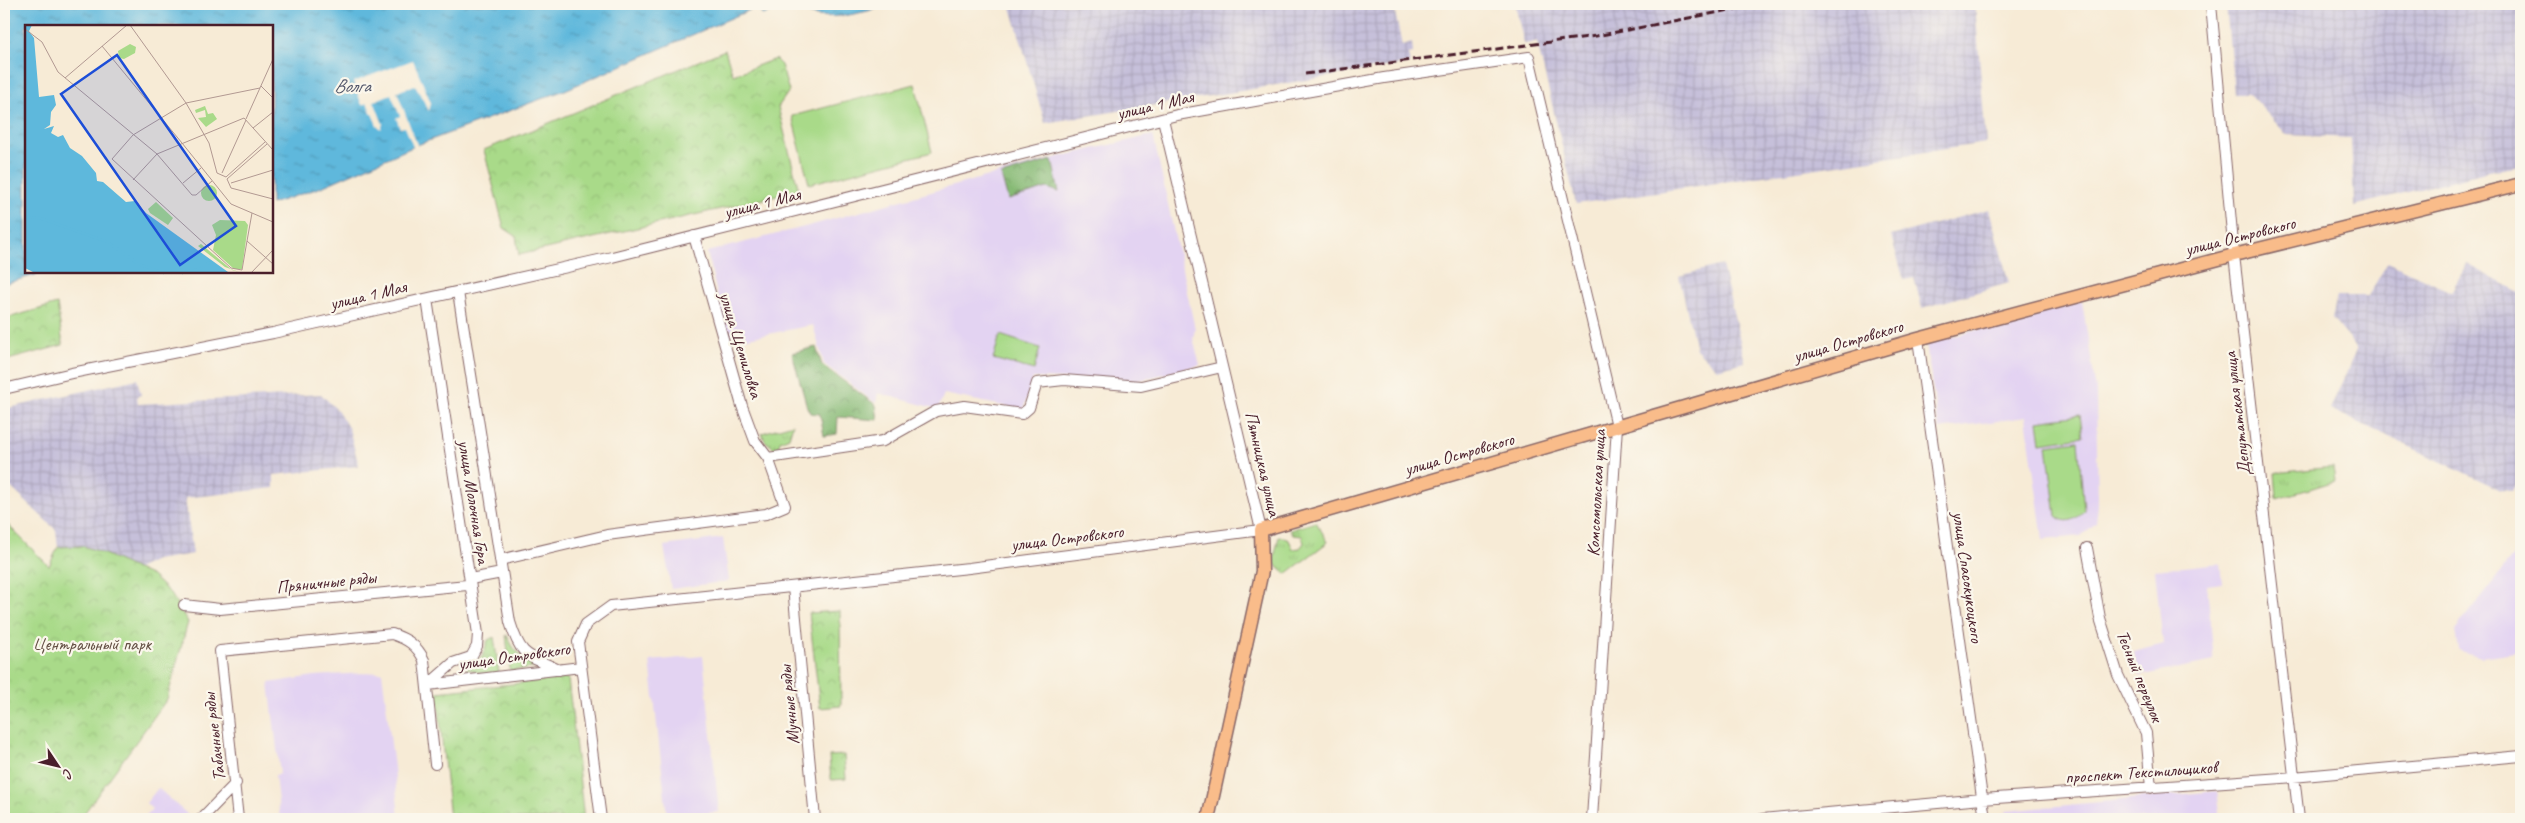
<svg xmlns="http://www.w3.org/2000/svg" width="2525" height="823" font-family="Caveat,sans-serif">
	<defs>
		<pattern id="industrial-grid" width="8" height="8" patternUnits="userSpaceOnUse" patternTransform="scale(1.25)"><rect width="8" height="8" fill="#c6c0da"/><path d="M0 4h8M4 0v8" fill="none" stroke="#aca5bb"/></pattern>
		<pattern id="grass-tufts" width="24" height="20" patternUnits="userSpaceOnUse" patternTransform="scale(1.25)"><rect width="24" height="20" fill="#a9da89"/><path d="M3 7l-1-3M5 7V3M7 7l1-3M15 17l-1-3M17 17v-4M19 17l1-3" fill="none" stroke="#93bb76"/></pattern>
		<pattern id="forest-crowns" width="20" height="18" patternUnits="userSpaceOnUse" patternTransform="scale(1.25)"><rect width="20" height="18" fill="#86ba75"/><path d="M2 6a3 3 0 1 1 6 0M12 15a3 3 0 1 1 6 0" fill="none" stroke="#709760"/></pattern>
		<pattern id="park-crowns" width="20" height="18" patternUnits="userSpaceOnUse" patternTransform="scale(1.25)"><rect width="20" height="18" fill="#a9da89"/><path d="M2 6a3 3 0 1 1 6 0M12 15a3 3 0 1 1 6 0" fill="none" stroke="#93bb76"/></pattern>
		<pattern id="water-ripples" width="26" height="14" patternUnits="userSpaceOnUse" patternTransform="scale(1.25)"><rect width="26" height="14" fill="#5eb8dc"/><path d="M2 4q2-2 4 0t4 0M15 11q2-2 4 0t4 0" fill="none" stroke="#5095b3"/></pattern>
	</defs>
	<rect width="100%" height="100%" fill="#fbf7ec"/>
	<filter id="ink" filterUnits="userSpaceOnUse"><feTurbulence type="fractalNoise" baseFrequency=".02" numOctaves="2"/><feDisplacementMap in="SourceGraphic" scale="10" xChannelSelector="R" yChannelSelector="G"/><feConvolveMatrix kernelMatrix="1 2 1 2 8 2 1 2 1" color-interpolation-filters="sRGB"/></filter>
	<filter id="wash" filterUnits="userSpaceOnUse"><feTurbulence type="fractalNoise" baseFrequency=".0096" numOctaves="4" result="noise"/><feDisplacementMap in="SourceGraphic" scale="20" xChannelSelector="R" yChannelSelector="G"/><feGaussianBlur stdDeviation="1.12" result="paint"/><feColorMatrix in="noise" values="0 0 0 0 0 0 0 0 0 0 0 0 0 0 0 0 0 1.4 0 .05"/><feComposite in="paint" operator="in"/></filter>
	<g filter="url(#wash)">
		<rect width="100%" height="100%" fill="#f7ebd6"/>
		<!-- built -->
		<path fill="#e3d3f2" d="M1153 135 1195 329 1193 338 1200 365 1136 381 1033 378 1023 410 944 394 938 409 878 393 876 403 824 364 813 325 738 340 726 331 707 252 812 225 1054 158Z
			M2082 301 2096 390 2098 505 2096 523 2081 536 2043 540 2026 417 1939 429 1926 344Z
			M723 538 729 581 671 589 664 546Z
			M2521 549V651L2481 657 2458 650 2455 631 2516 552Z
			M2220 563 2222 583 2207 585 2214 661 2139 676 2134 652 2163 644 2155 570Z
			M703 656 719 812 667 817 650 661Z
			M382 672 394 767 399 819H280L275 775 280 774 269 683 314 676Z
			M158 788 188 815 184 819H143L152 809 146 803Z
			M2217 791 2221 819H2005L2006 811Z"/>
		<!-- industrial -->
		<path fill="url(#industrial-grid)" d="M1010 4H1429L1395 12 1402 46 1412 43 1413 53 1408 54 1410 63 1045 123Z
			M1515 4H1975L1986 143 1576 204 1537 42 1524 44Z
			M2226 4H2521V166L2489 171 2354 206 2351 138 2287 135 2249 94H2234Z
			M1989 209 2009 283 1922 308 1914 278 1904 280 1891 236Z
			M2388 262 2451 292 2467 264 2521 293V474L2512 491 2501 490 2330 409 2357 348 2332 318 2337 296H2368Z
			M1722 265 1745 362 1717 369 1696 349 1679 276Z
			M137 379 141 395 137 396 138 404 321 394 338 411 349 429 359 466 274 475V488L185 498 193 554 156 560 127 574 58 547 56 530 4 481V409Z"/>
		<!-- grass -->
		<path fill="url(#grass-tufts)" stroke="#7a7c5a" d="M793 424 789 437 780 441 777 450 765 441 762 433Z
			M2333 467 2335 481 2277 499 2275 473Z
			M1316 522 1328 542 1286 574 1273 563 1279 536 1289 540 1293 549 1300 548 1304 543 1302 536 1293 535 1290 530Z
			M506 635 508 636C516 661 531 654 539 667L510 671Z
			M494 637 499 673 484 674 465 668 482 657 488 640Z"/>
		<!-- forest -->
		<path fill="url(#forest-crowns)" stroke="#686c50" d="M1052 160 1059 192 1047 188 1008 200 1001 175Z
			M816 347 822 365 876 405 878 420 838 417 837 434 824 436 820 414 810 413 807 407 792 353Z"/>
		<!-- park -->
		<path fill="url(#park-crowns)" stroke="#7a7c5a" d="M725 50 733 75 775 59 781 65 789 91 778 107 799 191 519 255 516 236 504 228 484 150Z
			M57 304 63 345 4 361V319Z
			M4 521 49 566 58 547 83 546 98 551 152 576 171 594 188 622 167 699 80 819H4Z
			M840 611 841 706 820 708 809 613Z
			M568 678 584 819H450L437 692Z
			M844 755 846 779 831 780 829 756Z"/>
		<!-- pitch -->
		<path fill="#a9da89" stroke="#7a7c5a" d="M915 84 932 152 809 184 792 116Z
			M1000 335 1040 348 1034 370 993 359Z
			M2080 415 2083 437 2041 443 2038 421Z
			M2078 441 2084 510C2077 520 2066 525 2056 516L2047 445Z"/>
		<!-- water -->
		<path fill="url(#water-ripples)" stroke="#546c84" d="M4 4H893C869 11 842 19 817 16 802 14 794 1 777 6V11L762 15 759 7 752 9 565 90 417 145 319 188 271 204V26H26V271H49L4 284Z"/>
		<!-- pier -->
		<path fill="#f7ebd6" d="M413 60 431 103 429 111 415 85 397 92 418 147 414 149 405 127 400 128 396 118 400 116 391 94 374 101 383 124 381 129 377 125 367 103 362 105 353 82Z"/>
	</g>
	<g filter="url(#ink)">
		<g fill="none" stroke-linecap="round" stroke-linejoin="round">
			<defs>
				<path id="minor" d="M2211 4 2234 255 2299 819
					M458 292 510 622C521 658 528 655 559 670
					M427 299 478 634 477 646 471 657 453 663 428 685
					M1918 339 1985 819
					M4 389 72 373 273 333 612 257 1177 115 1384 78 1529 57 1617 426 1592 819
					M768 458 883 441 936 411 964 406 1022 414 1029 408 1037 383 1064 380 1141 386 1222 367
					M2087 548 2100 618 2118 675 2146 733 2151 788
					M500 560 607 535 766 514 785 506 768 458 755 441 742 406 694 236
					M470 579 502 573
					M793 587 815 819
					M184 605 220 609 467 585 471 588
					M428 685 581 667
					M201 819 236 783
					M238 819 220 651 392 634C407 639 417 645 424 660L435 764
					M601 819 578 642 586 624 611 606 969 568 1261 530 1163 119
					M1762 819 1982 799 2282 778 2521 756"/>
				<path id="major" d="M1208 819 1262 571 1261 530 1918 339 2234 255 2521 184"/>
			</defs>
			<!-- minor casing -->
			<use href="#minor" stroke="#876667" stroke-width="12"/>
			<!-- major casing -->
			<use href="#major" stroke="#876667" stroke-width="15"/>
			<!-- minor -->
			<use href="#minor" stroke="#fff" stroke-width="10"/>
			<!-- major -->
			<use href="#major" stroke="#f9bc8a" stroke-width="12"/>
			<!-- rail -->
			<path stroke="#4a1f2b" stroke-width="3" stroke-dasharray="8 4" stroke-linecap="butt" d="M1305 74 1596 36 1761 4"/>
		</g>
	</g>
	<g text-anchor="middle" stroke-width="4.5" stroke-linejoin="round" paint-order="stroke">
		<!-- street labels -->
		<g font-size="18" fill="#4a1f2b" stroke="#fbf7ec">
			<text transform="translate(1155 105) rotate(-13)" y="6">улица 1 Мая</text>
			<text transform="translate(762 203) rotate(-14)" y="6">улица 1 Мая</text>
			<text transform="translate(2240 236) rotate(-14)" y="6">улица Островского</text>
			<text transform="translate(368 295) rotate(-13)" y="6">улица 1 Мая</text>
			<text transform="translate(1848 341) rotate(-16)" y="6">улица Островского</text>
			<text transform="translate(741 345) rotate(73)" y="6">улица Щемиловка</text>
			<text transform="translate(2237 414) rotate(-97)" y="6">Депутатская улица</text>
			<text transform="translate(1459 454) rotate(-16)" y="6">улица Островского</text>
			<text transform="translate(1263 464) rotate(77)" y="6">Пятницкая улица</text>
			<text transform="translate(1596 493) rotate(-87)" y="6">Комсомольская улица</text>
			<text transform="translate(474 502) rotate(81)" y="6">улица Молочная Гора</text>
			<text transform="translate(1067 538) rotate(-7)" y="6">улица Островского</text>
			<text transform="translate(1968 577) rotate(82)" y="6">улица Спасокукоцкого</text>
			<text transform="translate(326 582) rotate(-6)" y="6">Пряничные ряды</text>
			<text transform="translate(514 656) rotate(-8)" y="6">улица Островского</text>
			<text transform="translate(2140 676) rotate(68)" y="6">Тесный переулок</text>
			<text transform="translate(789 705) rotate(-96)" y="6">Мучные ряды</text>
			<text transform="translate(214 737) rotate(-97)" y="6">Табачные ряды</text>
			<text transform="translate(2141 772) rotate(-4)" y="6">проспект Текстильщиков</text>
		</g>
		<!-- park labels -->
		<g font-size="18" fill="#624e42" stroke="#fbf7ec">
			<text x="92" y="650">Центральный парк</text>
		</g>
		<!-- water labels -->
		<g font-size="19" font-style="italic" fill="#515569" stroke="#fbf7ec">
			<text x="352" y="92">Волга</text>
		</g>
	</g>
	<!-- overview -->
	<g transform="translate(25 25)">
		<rect width="248" height="248" fill="#f7ebd6"/>
		<path d="M180 81 183 89 188 88 192 94 181 102 173 93 181 92 180 85 171 88 170 85Z" fill="#a9da89"/>
		<path d="M176 168a8 8 0 1 1 16 0a8 8 0 1 1-16 0ZM131 177 148 193 143 200 125 188 123 184ZM195 195 220 196 223 200 217 244H209L188 225 191 210 187 200ZM176 219 207 245 214 247 200 242 173 221Z" fill="#a9da89"/>
		<path d="M105 19 111 22 110 28 99 34 94 33 93 26Z" fill="#a9da89"/>
		<path d="M0 0H7L4 6 9 13 14 72 29 70 31 80 26 87 25 100 19 104 29 101 26 108 33 112 38 110 45 123 57 131 71 148 72 156 78 157 101 177 110 176 121 188 203 247 10 248 0 243Z" fill="#5eb8dc"/>
		<path fill="none" stroke="#5eb8dc" stroke-width="2.5" d="M0 192 15 193 83 217 113 239 139 248M157 248 175 244 185 237"/>
		<path fill="none" stroke="#b29992" stroke-width="1" d="M105 0 161 78 184 118M0 4 17 17 33 47 132 129 219 93 248 125M77 21 157 118M40 53 102 0M236 61 248 73M221 94 248 34M228 103 248 87M157 118 206 179 248 197M184 118 192 148 201 152 240 117M242 119 202 154 206 163 248 174M197 148 221 95M108 155 132 129 167 170H171L187 156M158 158 176 143M206 158 248 145M227 188 222 216 248 239M217 245 206 243 87 134 108 110 161 78 235 63M217 245 222 216M226 248 248 225"/>
		<path fill="#1d4ed8" fill-opacity="0.15" stroke="#1d4ed8" stroke-width="2.5" d="M92 30 211 201 155 240 36 69Z"/>
		<rect width="248" height="248" fill="none" stroke="#4a1f2b" stroke-width="2.5"/>
	</g>
	<!-- margin -->
	<rect width="2525" height="823" fill="none" stroke="#fbf7ec" stroke-width="20"/>
	<!-- north arrow -->
	<g transform="translate(58 766) rotate(125)" stroke="#fbf7ec" stroke-width="4" paint-order="stroke">
	<path d="M0-4L9 19L0 12L-9 19Z" fill="#4a1f2b"/>
	<text y="-8" font-size="14" font-weight="bold" text-anchor="middle" fill="#4a1f2b">С</text>
	</g>
</svg>
